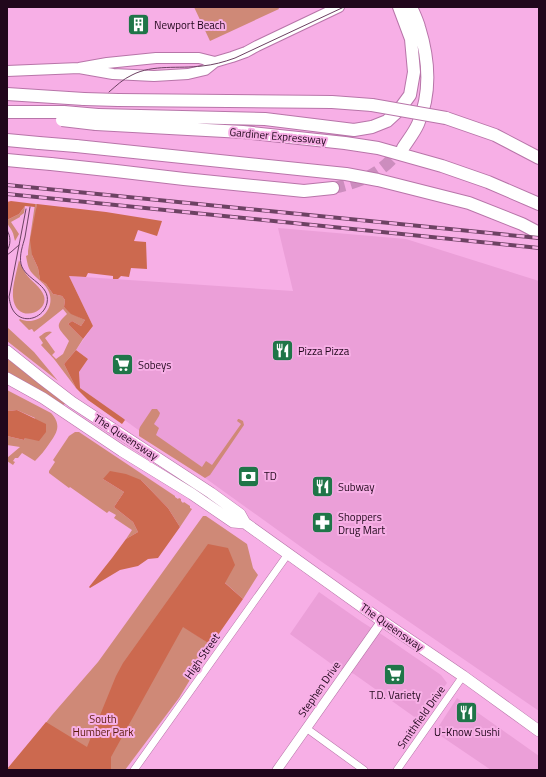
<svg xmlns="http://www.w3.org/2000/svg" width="546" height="777" font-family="'Titillium Web',sans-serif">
	<rect width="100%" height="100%" fill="#f7afe6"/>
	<!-- built -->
	<path fill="#eb9fd8" d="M278 228 406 239 539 281V711L322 562 80 388 79 372 88 359 76 350 93 326 69 276 293 291Z
		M319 592 362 622 384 636 441 675 447 683 420 721 354 674 337 668 290 634Z
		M457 698 539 756V770H491L435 732Z"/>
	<!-- green -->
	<path fill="#cf8977" d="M194 7H278L279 9 210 41Z
		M35 204H37L32 255 38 268 40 280 46 284 53 294 62 296 65 300 64 307 71 313 85 320 81 326 72 321 68 324 83 339 76 350 64 364 76 388 54 359 41 345 43 343 39 337C43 334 47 330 52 332L45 338 55 352 52 355 56 359 63 354 69 341C59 328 53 327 67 314L63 309 34 332 32 329 29 330 19 320 20 319C37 327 56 310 49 292 46 284 38 280 32 273 28 269 27 261 26 256L28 255V251Z
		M25 206 24 213 20 216V217L11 222 19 234 15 241C14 238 14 235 12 231 10 227 7 225 7 220L19 214Z
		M19 260C21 265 23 270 26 274 31 281 41 287 44 296 49 314 15 324 13 297 12 286 17 271 19 260Z
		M7 327 34 352 58 381 7 341Z
		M7 357 65 403 64 405 7 373Z
		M7 390 51 413C62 425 57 433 49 444 45 450 40 456 35 461L22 453 18 458H15L13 461 15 462 13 465 7 461V458L20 447 7 445V436L24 440 35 418 17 410 9 411 7 409Z
		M152 409H157L160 413 159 416 154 424 159 428 156 435 202 467 206 461 212 465 241 424 237 421 238 419H239L243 421 244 425 210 475 205 478 139 436V430L140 427Z
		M75 432H79L175 496V497L178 499 179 498 181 499V501L183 503 184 502 190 506V508L192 509 180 527 168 508 141 480 103 479 124 492 114 507 133 522 138 532 126 539 132 530 114 518 116 515 109 511 107 513 70 487 69 488 49 473V471L55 462 53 460 69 436Z
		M203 516H206L247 544 253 568 258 575 243 599 222 580 183 626 211 645 179 698 125 770H9L52 715 98 662Z"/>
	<!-- forest -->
	<path fill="#cc694f" d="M11 201 35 204V207L25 206 19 214 7 220V202Z
		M37 204 106 212 162 221 157 236 138 230 134 241 146 242 147 269 131 268 129 277 121 276 118 279H113V276L88 273 86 277 69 276 93 326 83 339 68 324 72 321 81 326 85 320 71 314 64 307 65 300 62 296 53 294 46 284 40 280 38 268 32 255 30 240Z
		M76 350 88 359 79 372 80 388 124 419 125 420 122 424 88 400 76 388 64 364Z
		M7 409 9 411 17 410 46 424V432L39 441 25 438 24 440 7 436Z
		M110 471 126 474 141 480 168 508 180 527 158 558 148 559 138 566 120 570 90 588 89 587 112 558 126 539 138 532 133 522 114 507 124 492 103 479Z
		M208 544 228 548 235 565 225 583 243 599 211 645 183 627 111 757V770H7V769L46 722 87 747 116 676 123 663Z"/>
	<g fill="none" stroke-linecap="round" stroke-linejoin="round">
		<!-- motorway-tunnel -->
		<path stroke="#cc8dbe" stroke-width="12" stroke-dasharray="12 6" stroke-linecap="butt" d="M333 188C351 184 368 179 382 168 390 162 396 154 403 148"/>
		<defs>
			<path id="minor" d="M306 728 364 770
				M134 770 288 554
				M397 770 463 676"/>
			<path id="tertiary" d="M277 770 382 621"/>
			<path id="secondary" d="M79 68 113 74 154 76 188 74 205 70 215 62 232 57 246 52 257 46 339 7
				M7 71 79 68 107 63 156 58H199L215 62"/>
			<path id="primary" d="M7 351 42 379 72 402 211 493 240 514 245 523
				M7 378 43 398 122 451 192 494 233 522 245 523 382 621 463 676 539 731"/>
			<path id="motorway" d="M7 94 84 99
				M118 100 332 102 372 105
				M7 112H64
				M98 115 265 119 354 130 372 127 387 121 399 110 410 95 414 72 411 39 399 7
				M446 118 495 135 539 158
				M96 124 243 132 345 143 378 148 442 166 488 182 539 204
				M7 140 39 143
				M76 146 346 174 378 180 469 203 522 224 539 233
				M403 148C408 140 414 133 418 124 431 94 429 59 419 27 417 20 414 14 411 7
				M7 160 28 162
				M51 164 116 171 184 179 304 191 333 188"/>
		</defs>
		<!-- minor casing -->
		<use href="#minor" stroke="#b875a9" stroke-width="8"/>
		<!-- tertiary casing -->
		<use href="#tertiary" stroke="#b875a9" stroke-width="10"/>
		<!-- secondary casing -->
		<use href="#secondary" stroke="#b875a9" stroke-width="12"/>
		<!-- primary casing -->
		<use href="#primary" stroke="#b875a9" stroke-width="12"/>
		<!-- motorway casing -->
		<use href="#motorway" stroke="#b875a9" stroke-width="14"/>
		<!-- minor -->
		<use href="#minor" stroke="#fff" stroke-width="7"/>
		<!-- tertiary -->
		<use href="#tertiary" stroke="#fff" stroke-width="9"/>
		<!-- secondary -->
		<use href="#secondary" stroke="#fff" stroke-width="10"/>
		<!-- primary -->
		<use href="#primary" stroke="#fff" stroke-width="11"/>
		<!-- motorway -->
		<use href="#motorway" stroke="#fff" stroke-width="12"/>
		<!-- tram -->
		<path stroke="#6d4263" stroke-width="1" d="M109 92C116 86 123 79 132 75 153 64 179 69 202 66 213 65 224 62 235 58L344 7
			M26 209 9 297C10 303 11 309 16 314 26 324 44 317 47 303 51 284 25 280 21 264 19 255 23 245 25 237 27 227 28 217 30 207
			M7 230C11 237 11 244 7 251
			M7 255 11 252 19 245"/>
		<defs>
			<path id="rail" d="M7 185 539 238
				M7 194 539 248"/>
		</defs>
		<!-- rail casing -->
		<use href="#rail" stroke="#6d4263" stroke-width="4"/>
		<!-- rail -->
		<use href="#rail" stroke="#f7afe6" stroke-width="2.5" stroke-dasharray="8" stroke-linecap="butt"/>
		<defs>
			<path id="motorway-bridge" d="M84 99 118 100
				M372 105 446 118
				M64 112 98 115
				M62 120 96 124
				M39 143 76 146
				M28 162 51 164"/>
		</defs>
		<!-- motorway-bridge casing -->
		<use href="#motorway-bridge" stroke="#b875a9" stroke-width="14" stroke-linecap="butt"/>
		<!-- motorway-bridge -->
		<use href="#motorway-bridge" stroke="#fff" stroke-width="12"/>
	</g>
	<!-- icons -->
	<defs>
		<symbol id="building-square" viewBox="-11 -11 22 22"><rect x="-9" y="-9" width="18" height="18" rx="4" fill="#1f7548" stroke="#f7afe6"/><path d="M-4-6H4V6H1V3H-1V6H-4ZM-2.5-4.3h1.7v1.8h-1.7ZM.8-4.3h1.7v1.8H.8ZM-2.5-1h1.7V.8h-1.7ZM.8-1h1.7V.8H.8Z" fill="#fff"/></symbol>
		<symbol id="restaurant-square" viewBox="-11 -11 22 22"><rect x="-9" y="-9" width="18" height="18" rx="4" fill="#1f7548" stroke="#f7afe6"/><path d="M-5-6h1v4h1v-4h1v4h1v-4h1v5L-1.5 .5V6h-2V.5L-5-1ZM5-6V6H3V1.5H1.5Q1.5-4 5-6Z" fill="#fff"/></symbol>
		<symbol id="supermarket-square" viewBox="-11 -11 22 22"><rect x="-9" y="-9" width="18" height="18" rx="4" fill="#1f7548" stroke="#f7afe6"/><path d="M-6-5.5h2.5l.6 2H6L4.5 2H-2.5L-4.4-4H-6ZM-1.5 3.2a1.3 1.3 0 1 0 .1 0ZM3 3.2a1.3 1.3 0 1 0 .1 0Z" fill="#fff"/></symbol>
		<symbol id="bank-square" viewBox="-11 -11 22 22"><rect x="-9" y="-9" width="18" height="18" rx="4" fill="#1f7548" stroke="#f7afe6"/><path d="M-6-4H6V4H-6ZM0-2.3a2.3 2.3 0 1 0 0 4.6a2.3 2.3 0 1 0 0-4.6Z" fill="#fff"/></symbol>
		<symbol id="pharmacy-square" viewBox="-11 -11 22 22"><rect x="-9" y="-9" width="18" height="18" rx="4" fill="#1f7548" stroke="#f7afe6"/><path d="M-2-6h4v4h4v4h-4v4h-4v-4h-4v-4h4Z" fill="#fff"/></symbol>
	</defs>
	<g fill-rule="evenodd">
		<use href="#building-square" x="126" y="12" width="25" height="25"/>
		<use href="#restaurant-square" x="270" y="338" width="25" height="25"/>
		<use href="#supermarket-square" x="110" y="352" width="25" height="25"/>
		<use href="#bank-square" x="236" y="464" width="25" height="25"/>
		<use href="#restaurant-square" x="310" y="474" width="25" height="25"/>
		<use href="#pharmacy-square" x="310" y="510" width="25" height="25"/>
		<use href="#supermarket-square" x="382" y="662" width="25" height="25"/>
		<use href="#restaurant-square" x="454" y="700" width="25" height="25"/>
	</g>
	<g text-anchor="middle" stroke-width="4" stroke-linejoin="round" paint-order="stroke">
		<!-- poi labels -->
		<g font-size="11" fill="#21071c" stroke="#f7afe6" text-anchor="start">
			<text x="154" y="29">Newport Beach</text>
			<text x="298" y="355">Pizza Pizza</text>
			<text x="138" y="369">Sobeys</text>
			<text x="264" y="480">TD</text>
			<text x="338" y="491">Subway</text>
			<text x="338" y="521">Shoppers<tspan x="338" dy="13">Drug Mart</tspan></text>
			<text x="395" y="699" text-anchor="middle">T.D. Variety</text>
			<text x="467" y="736" text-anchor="middle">U-Know Sushi</text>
		</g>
		<!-- street labels -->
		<g font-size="11" fill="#21071c" stroke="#f7afe6">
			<text transform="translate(278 136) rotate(5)" y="4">Gardiner Expressway</text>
			<text transform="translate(126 437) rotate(33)" y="4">The Queensway</text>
			<text transform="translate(392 627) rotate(35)" y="4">The Queensway</text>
			<text transform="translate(202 656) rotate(-55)" y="4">High Street</text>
			<text transform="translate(319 689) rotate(-55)" y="4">Stephen Drive</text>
			<text transform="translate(421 717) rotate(-55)" y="4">Smithfield Drive</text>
		</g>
		<!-- park labels -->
		<g font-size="11" fill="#5b1b0a" stroke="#f7afe6">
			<text x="103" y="723">South<tspan x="103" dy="13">Humber Park</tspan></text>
		</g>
	</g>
	<!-- border -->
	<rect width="546" height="777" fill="none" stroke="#21071c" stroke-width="16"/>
</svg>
